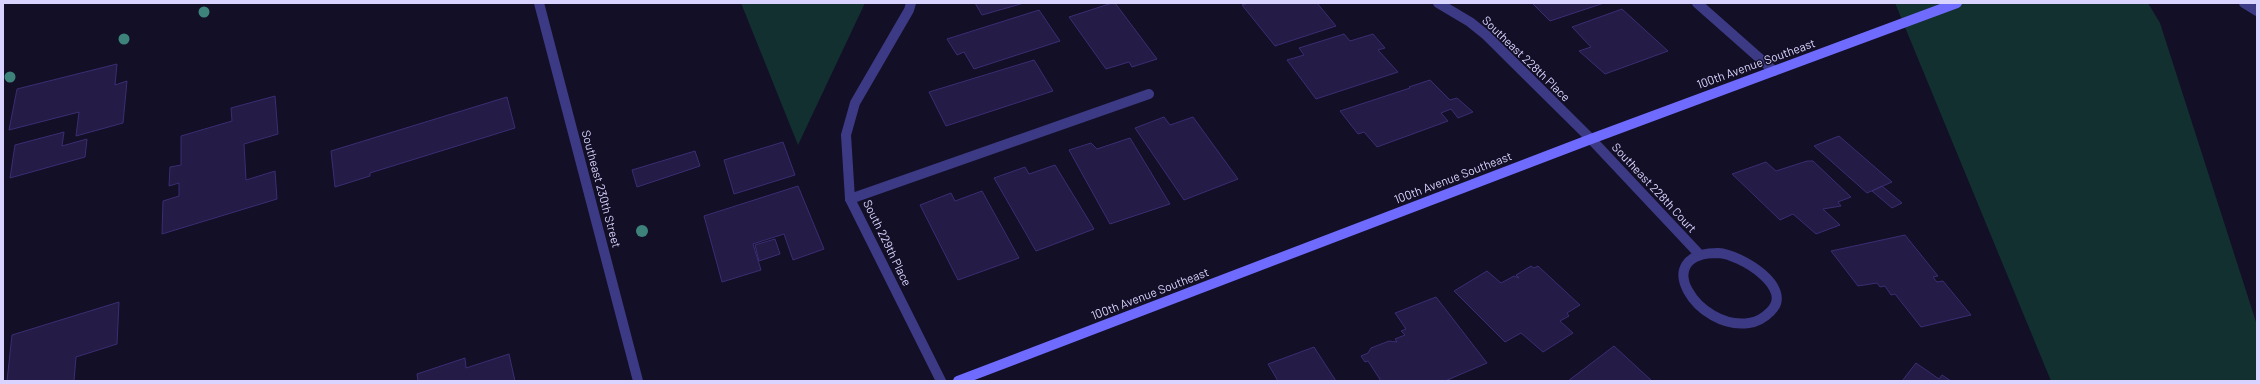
<svg xmlns="http://www.w3.org/2000/svg" width="2260" height="384" font-family="Barlow,sans-serif">
	<rect width="100%" height="100%" fill="#130f26"/>
	<!-- green -->
	<path fill="#12302f" d="M741 3H865L798 145Z
		M1895 3H2148L2160 23 2257 325V381H2051Z"/>
	<!-- building -->
	<path fill="#241b47" stroke="#3b2d73" d="M975 3H1024L982 15Z
		M1112 3H1115L1157 59 1132 67 1129 62 1106 69 1069 17Z
		M1249 3H1317L1336 26 1275 46 1242 5Z
		M1532 3H1604L1550 21Z
		M1622 9 1668 51 1605 74 1579 51 1591 47 1572 27Z
		M1039 10 1060 41 974 69 964 52 957 55 947 39Z
		M1344 34 1350 41 1373 34 1385 48 1378 50 1398 72 1316 99 1287 60 1304 55 1299 48Z
		M1034 60 1053 91 946 126 929 92Z
		M117 64 115 85 127 81 123 123 76 136 79 112 9 130 17 89Z
		M1430 80 1450 100 1457 98 1473 112 1458 118 1451 109 1441 113 1448 121 1377 147 1364 132 1358 134 1340 111 1410 88 1409 87Z
		M275 96 278 134 244 144 246 180 275 171 277 199 162 234 163 201 179 196V183L169 186 170 167 181 165V136L232 121 231 108Z
		M507 97 515 128 370 173V176L335 187 331 151Z
		M1164 117 1170 125 1193 117 1238 179 1184 200 1135 128Z
		M64 132 62 146 87 139 85 157 10 178 15 145Z
		M1839 136 1892 182 1867 193 1814 146Z
		M1130 138 1170 204 1110 224 1069 150 1091 143 1097 149Z
		M783 142 795 175 734 194 724 160Z
		M695 151 700 166 637 187 632 170Z
		M1807 161H1813L1851 197 1838 202 1841 206 1823 209 1840 225 1816 234 1793 214 1780 220 1732 174 1766 162 1776 171Z
		M1055 165 1094 229 1036 251 994 178 1025 167 1029 174Z
		M798 186 824 249 793 260 784 234 753 244 761 270 722 282 704 216Z
		M1882 186 1902 203 1892 208 1872 191Z
		M982 191 1019 258 958 280 920 205 951 193 955 201Z
		M1905 235 1938 276 1933 277 1937 282 1943 281 1971 315 1921 327 1895 294 1891 295 1885 286 1880 287 1877 283 1858 286 1831 251Z
		M775 239 780 254 759 261 755 245Z
		M1531 266 1534 268 1538 266 1580 305 1567 313 1569 316 1560 321 1573 333 1543 352 1521 333 1505 342 1454 291 1487 271 1501 283 1514 276 1519 278 1516 275Z
		M1436 297 1487 363 1445 381H1381L1368 361 1365 362 1361 356 1368 353 1371 348 1389 341 1397 342 1395 339 1405 335 1401 331 1406 329 1395 313Z
		M119 302 117 344 76 357 74 381H7L12 335Z
		M1614 346 1652 381H1568Z
		M1314 347 1336 381H1278L1268 364Z
		M509 354 515 381H418L417 374 465 358 466 368Z
		M1916 363 1939 379 1942 375 1951 381H1902Z"/>
	<g fill="none" stroke-linecap="round" stroke-linejoin="round">
		<!-- lane -->
		<path stroke="#3d3a85" stroke-width="10" d="M1697 3 1774 71
			M850 199 1149 94"/>
		<!-- street -->
		<path stroke="#3d3a85" stroke-width="10" d="M539 3 638 381
			M911 3 909 10 855 103 846 135 850 199 941 381
			M1438 3 1470 22 1485 34 1591 139 1699 254
			M2244 3 2257 11
			M1718 253C1740 254 1796 288 1770 312 1764 318 1757 322 1749 323 1698 331 1648 253 1718 253Z"/>
		<!-- secondary -->
		<path stroke="#6f6bff" stroke-width="10" d="M958 381 1591 139 1957 3"/>
	</g>
	<!-- trees -->
	<g fill="#3d827b">
		<circle cx="204" cy="12" r="5.5"/>
		<circle cx="124" cy="39" r="5.5"/>
		<circle cx="10" cy="77" r="5.5"/>
		<circle cx="642" cy="231" r="6"/>
	</g>
	<g text-anchor="middle" stroke-width="3" stroke-linejoin="round" paint-order="stroke">
		<!-- street labels -->
		<g font-size="12" fill="#d9d4ff" stroke="#130f26">
			<text transform="translate(1526 59) rotate(44)" y="4">Southeast 228th Place</text>
			<text transform="translate(1756 64) rotate(-20)" y="4">100th Avenue Southeast</text>
			<text transform="translate(1453 178) rotate(-21)" y="4">100th Avenue Southeast</text>
			<text transform="translate(1654 188) rotate(47)" y="4">Southeast 228th Court</text>
			<text transform="translate(601 189) rotate(75)" y="4">Southeast 230th Street</text>
			<text transform="translate(887 243) rotate(64)" y="4">South 229th Place</text>
			<text transform="translate(1150 294) rotate(-21)" y="4">100th Avenue Southeast</text>
		</g>
	</g>
	<!-- border -->
	<rect width="2260" height="384" fill="none" stroke="#d9d4ff" stroke-width="8"/>
</svg>
